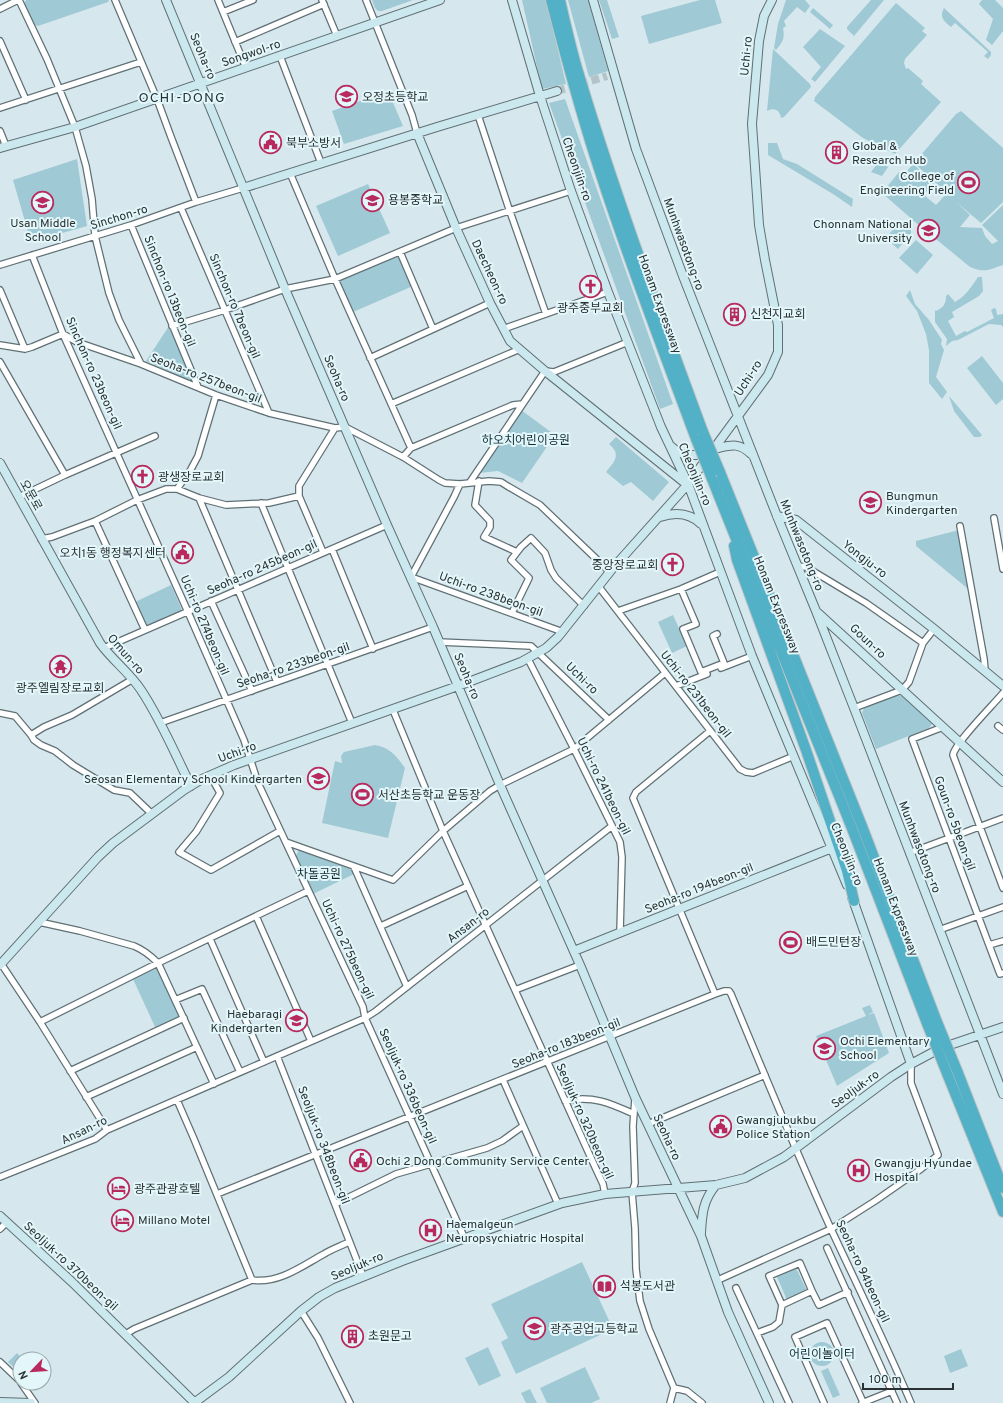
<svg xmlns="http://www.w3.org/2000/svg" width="1003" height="1403" font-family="Overpass,'Noto Sans KR',sans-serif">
	<rect width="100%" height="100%" fill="#d6e8ed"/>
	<!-- green -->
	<path fill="#9fc9d4" d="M26 0H109L108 2 38 26 33 24 24 4Z
		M372 0H413L382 11H378L375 8Z
		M522 0H546L566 84 542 89Z
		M568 0H588L608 71 589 77Z
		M599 0H607L619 37 612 39Z
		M700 0H715L722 23 649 44 641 16Z
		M786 0H805L810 6 805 13 797 7 784 21 786 26 783 28C785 38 783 42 776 50L774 48 778 24Z
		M871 0H884L854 36 847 29V27Z
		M982 0H995L1003 8V31L992 45 986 40 993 19 979 4Z
		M896 3 925 28 922 31 927 35 905 59 904 63 906 69 908 68 923 81 921 84 941 102 895 154 863 138 814 101 815 97Z
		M813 8 833 25 830 29 810 12Z
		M944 8 991 52V55L988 59 984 56 988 52 955 23 951 27C944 21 939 18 944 8Z
		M820 29 845 46 815 82 811 79 821 67 803 47Z
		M773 49 810 84 811 87 784 117 781 118C780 110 774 107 767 111Z
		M388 91 403 126 344 144 332 111Z
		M565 99 673 404 660 409 549 103Z
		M961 111 1003 148V202L981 223 955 201 970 215 960 227 982 228 985 236 992 244 998 241 982 225 1003 205V265C989 270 984 273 970 267L914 221 882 193 899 172 903 176 913 164 934 183 924 195 936 205 947 193 914 163 956 114Z
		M768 143H777L783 159 797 164 853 199 852 207 833 194 768 155Z
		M77 159 87 226 31 242 13 180Z
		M880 160 888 167 882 176 871 172Z
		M368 184 390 233 338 256 316 206Z
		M900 221 911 230V233L898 249 886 238Z
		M916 240 933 255 917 274 899 258Z
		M397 256 401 257 413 286 353 312 339 280Z
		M978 277H982L983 291 979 296 952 312 954 317 948 321 956 336 965 331 967 332 994 318 991 310 994 308 996 309 997 315 1003 314V327L1001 325 989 324 958 340 952 341 946 346 947 339 935 322V310L936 311C943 308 946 304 946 296L948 294 955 302C965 297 972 286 978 277Z
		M910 290 915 304 929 320 942 340 941 344 944 350 936 377 947 392 942 399 929 383V350L926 334 917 311 906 296Z
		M169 326 193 382 146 361Z
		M982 356 1003 383V399L996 405 967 368Z
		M949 396 982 435 980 437H974L954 411Z
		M521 410 555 435 522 483 498 471 479 473Z
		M616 437 669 482 653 501 631 482 623 486 606 472C614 462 622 455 609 444Z
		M959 530 970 588H967L916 546V541Z
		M171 585 182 610 147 626 135 602Z
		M673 615 687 646 672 653 658 622Z
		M896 695 904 696 933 723 929 728 876 749 862 713 864 708Z
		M375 745C390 747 397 757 405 768L388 838 322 823 335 761 342 763 341 756 344 752Z
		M299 850 351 869 354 874 313 894 295 857Z
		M796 935 799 943 785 949 781 940Z
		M157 968 180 1018 156 1029 133 979Z
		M870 1005 873 1012 868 1015 874 1013 889 1053 837 1086 816 1036 866 1016 862 1008Z
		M582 1262 613 1329 516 1374 501 1342 508 1338 491 1304Z
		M796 1268 807 1291 787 1300 777 1277Z
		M810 1354a12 12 0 1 1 24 0a12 12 0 1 1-24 0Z
		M488 1347 501 1376 479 1386 465 1358Z
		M961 1349 968 1366 950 1373 944 1356Z
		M17 1353 23 1359H20V1373L8 1362Z
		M585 1367 600 1399 591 1403H547L540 1388Z
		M828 1368 840 1395 833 1398 821 1371Z
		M530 1389 537 1403H526L521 1393Z"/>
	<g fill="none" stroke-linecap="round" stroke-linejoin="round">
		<!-- secondary-tunnel -->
		<path stroke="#b4c3c8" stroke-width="8" stroke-dasharray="8 4" stroke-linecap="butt" d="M557 91 607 76"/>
		<defs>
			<path id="street" d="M19 0 47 59 75 127 86 166 92 199 95 236 109 293 119 320 141 364
				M115 0 157 99 171 137 196 202
				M218 0 246 68
				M322 0 337 36
				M366 0 412 115 417 133
				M0 9 18 0
				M223 12 253 0
				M0 41 26 100
				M235 42 324 4
				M280 56 321 163
				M0 108 141 62
				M478 115 508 206 546 314
				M0 131 6 146
				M290 173 335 279 411 448
				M181 208 269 413
				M131 225 198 387
				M400 252 433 329
				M32 255 63 334 188 612 244 740 258 783 363 1007 365 1018 464 1237
				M0 265 131 225 196 202 243 188
				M0 290 25 349
				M172 326 225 310 285 289 335 279 456 228 571 191
				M503 329 608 292
				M0 345 25 349 32 347 63 334 77 342 141 364 216 395 269 413 335 428 345 427 403 457 439 480 445 483 460 484 489 481 501 482 509 487 540 505 610 572
				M370 358 490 303
				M0 362 65 475
				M391 404 520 349
				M403 457 411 448 513 405 522 404
				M479 481 475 505 490 521V527L484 537 517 552
				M470 482 545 371 554 372 628 342
				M460 484 454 497 411 577 563 632
				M177 489 190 471 198 456 216 395
				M299 496 323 552
				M19 497 65 475 155 436
				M199 498 277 682
				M261 503 352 723
				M994 518 1003 569
				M95 521 145 630
				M960 526 984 659 985 670
				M41 539 52 537 95 521 137 500 166 489H177L199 498 226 505 269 503 299 496V486L335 428
				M332 549 373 649
				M797 566 806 567 866 603 923 643 934 629
				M599 587 740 769 746 772 753 773 794 756
				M681 589 696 624 683 629 701 672 724 663 713 636 717 634
				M211 601 252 691
				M618 611 681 589 720 572
				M512 613 529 578 511 560 521 547 531 538 545 553 551 570 556 578 584 606
				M439 642 531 646 609 720
				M104 648 387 525
				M528 659 574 749 620 842 622 857 620 932
				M721 668 752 656
				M676 686 707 674
				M1003 693C993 705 955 743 953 755L1003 888
				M854 708 902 690 909 682 923 643
				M393 710 443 831 596 1169 603 1184 605 1194
				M0 713 15 716 31 735 34 740 41 745 55 751 73 765 114 790 130 793 152 814
				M160 723 433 627
				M998 726 1003 730
				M943 727 912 739 989 945 1000 974 1003 973
				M31 735 44 727 72 715 133 679
				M210 775 220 793 196 832 179 852 211 870 280 831
				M286 842 393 880 443 831 490 791 500 785 574 749 665 673
				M909 853 1003 818
				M354 867 407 987
				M256 916 311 1041
				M39 922 80 931 134 946C144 950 151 956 158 963L214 1084
				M381 926 468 886
				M939 930 1003 907
				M210 939 264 1062
				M989 945 1003 941
				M0 962 40 1022 107 1130
				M515 990 580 965
				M715 994 724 991H729L731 994C764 1073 796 1152 831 1229 858 1287 886 1344 911 1403
				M175 1000 202 989 240 1072
				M40 1022 158 963 308 891
				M277 1056 363 1276
				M70 1071 184 1018
				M503 1080 558 1204
				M86 1097 197 1047
				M635 1099 633 1126 635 1183 632 1192 635 1228 636 1269 640 1301 649 1329 674 1388 670 1403
				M177 1100 194 1139 252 1280
				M565 1101C592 1095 610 1103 634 1114
				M648 1124 765 1075
				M0 1177 95 1139 107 1130 365 1018 376 1011 612 826
				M217 1194 715 994 633 798 636 792 710 731
				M335 1204 396 1174 487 1148 502 1141 523 1126
				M0 1229 7 1222
				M827 1248 897 1403
				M252 1280C279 1284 302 1266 324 1254 332 1249 341 1246 349 1242
				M718 1280 831 1229 875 1201 921 1169 938 1155 911 1083V1064
				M736 1288 789 1403
				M782 1305 769 1276 800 1263 812 1291
				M301 1311 318 1338 350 1403
				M757 1333 773 1327 779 1322 782 1305 812 1291 819 1305 848 1292
				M126 1334 134 1329 252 1280
				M0 1362 20 1381
				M21 1383 35 1403
				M674 1388 687 1391 702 1403
				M824 1403 795 1337 827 1323 863 1402
				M862 1403 892 1391"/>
			<path id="secondary" d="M166 0 285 289 387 525 433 627 500 785 580 965 635 1097 701 1236 728 1312 769 1403
				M512 0 540 96 571 191 608 292 661 427 688 484 752 656 847 885
				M593 0 636 149 683 276 777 516 816 611 854 708 1003 1094
				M417 133 456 228 490 303 510 341 545 371 685 483
				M0 148 75 127 440 0
				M243 188 437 127 557 91
				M672 447C683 458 692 455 707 454
				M713 449C729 446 738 441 751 454
				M0 463 100 643C112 660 129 672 141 690 161 720 175 754 191 786
				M777 516 796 520 934 629 1003 686
				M660 517C675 512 689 512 701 524
				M818 613 1003 782
				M852 897 911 1064
				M574 951 832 848
				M0 965 98 857 113 843 184 790 202 779 234 765 458 686 521 662 546 648 558 637 613 568 688 484 768 375 778 352V325L765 260 759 225 752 124 759 41 764 16 772 0
				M0 1216 72 1282 195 1403
				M701 1233C702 1214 703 1200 716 1185
				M0 1402 31 1403
				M194 1403 229 1377 301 1311 319 1297 335 1288 402 1261 562 1203 605 1194 716 1185 745 1178 784 1157 891 1077 911 1064 941 1048 1003 1027"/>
			<path id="highway" d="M551 0C566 58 581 115 600 172 629 262 663 350 696 439
				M560 0C565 22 570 43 576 65 613 189 658 310 703 432
				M720 472 862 826 937 1022
				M712 479 851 826 928 1026
				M734 546 737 560 806 750 847 871 854 901
				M958 1073 1003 1188
				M948 1076 1003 1212"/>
		</defs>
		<!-- street casing -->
		<use href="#street" stroke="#607075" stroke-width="8"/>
		<!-- secondary casing -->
		<use href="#secondary" stroke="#607075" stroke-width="10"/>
		<!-- highway casing -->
		<use href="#highway" stroke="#c3c5c6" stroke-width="12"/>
		<!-- street -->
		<use href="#street" stroke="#fff" stroke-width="5.5"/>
		<!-- secondary -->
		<use href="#secondary" stroke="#cbe8ee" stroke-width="8"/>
		<!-- highway -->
		<use href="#highway" stroke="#52b1c7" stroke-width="10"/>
		<defs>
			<path id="highway-bridge" d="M703 432 720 472
				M696 439 712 479
				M937 1022 958 1073
				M928 1026 948 1076"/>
		</defs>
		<!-- highway-bridge casing -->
		<use href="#highway-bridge" stroke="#c3c5c6" stroke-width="12" stroke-linecap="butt"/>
		<!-- highway-bridge -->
		<use href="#highway-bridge" stroke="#52b1c7" stroke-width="10"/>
	</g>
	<!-- icons -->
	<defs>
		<symbol id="school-ring" viewBox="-11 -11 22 22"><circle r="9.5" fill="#e3f6fa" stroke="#b82a5d" stroke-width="1.5"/><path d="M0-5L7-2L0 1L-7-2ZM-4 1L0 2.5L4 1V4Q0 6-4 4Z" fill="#b82a5d"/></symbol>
		<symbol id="civic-ring" viewBox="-11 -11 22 22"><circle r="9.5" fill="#e3f6fa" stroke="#b82a5d" stroke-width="1.5"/><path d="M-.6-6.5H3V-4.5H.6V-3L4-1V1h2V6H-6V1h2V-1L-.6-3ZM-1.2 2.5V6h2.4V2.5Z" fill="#b82a5d"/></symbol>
		<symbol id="building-ring" viewBox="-11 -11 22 22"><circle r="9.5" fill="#e3f6fa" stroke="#b82a5d" stroke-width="1.5"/><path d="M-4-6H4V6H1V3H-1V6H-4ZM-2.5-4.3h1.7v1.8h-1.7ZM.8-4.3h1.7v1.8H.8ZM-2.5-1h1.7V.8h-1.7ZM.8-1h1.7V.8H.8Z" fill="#b82a5d"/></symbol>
		<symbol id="stadium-ring" viewBox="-11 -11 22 22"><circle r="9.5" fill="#e3f6fa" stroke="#b82a5d" stroke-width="1.5"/><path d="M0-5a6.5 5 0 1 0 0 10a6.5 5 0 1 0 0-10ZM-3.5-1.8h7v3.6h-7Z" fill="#b82a5d"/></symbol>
		<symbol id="university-ring" viewBox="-11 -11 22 22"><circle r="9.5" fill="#e3f6fa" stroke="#b82a5d" stroke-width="1.5"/><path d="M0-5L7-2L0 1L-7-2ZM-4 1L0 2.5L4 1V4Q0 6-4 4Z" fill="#b82a5d"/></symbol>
		<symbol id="church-ring" viewBox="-11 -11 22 22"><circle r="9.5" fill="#e3f6fa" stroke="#b82a5d" stroke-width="1.5"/><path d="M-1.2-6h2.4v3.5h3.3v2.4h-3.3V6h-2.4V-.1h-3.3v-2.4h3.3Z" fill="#b82a5d"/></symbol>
		<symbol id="temple-ring" viewBox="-11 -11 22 22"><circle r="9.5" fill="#e3f6fa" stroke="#b82a5d" stroke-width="1.5"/><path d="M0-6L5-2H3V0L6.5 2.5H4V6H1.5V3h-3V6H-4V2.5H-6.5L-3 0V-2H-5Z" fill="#b82a5d"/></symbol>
		<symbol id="hospital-ring" viewBox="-11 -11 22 22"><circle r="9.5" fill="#e3f6fa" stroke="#b82a5d" stroke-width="1.5"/><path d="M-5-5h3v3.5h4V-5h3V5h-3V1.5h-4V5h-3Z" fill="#b82a5d"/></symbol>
		<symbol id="hotel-ring" viewBox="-11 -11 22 22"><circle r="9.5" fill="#e3f6fa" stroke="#b82a5d" stroke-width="1.5"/><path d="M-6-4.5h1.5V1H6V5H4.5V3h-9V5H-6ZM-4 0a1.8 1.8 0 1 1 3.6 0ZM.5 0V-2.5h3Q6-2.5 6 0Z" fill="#b82a5d"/></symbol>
		<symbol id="library-ring" viewBox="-11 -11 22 22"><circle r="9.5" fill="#e3f6fa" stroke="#b82a5d" stroke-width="1.5"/><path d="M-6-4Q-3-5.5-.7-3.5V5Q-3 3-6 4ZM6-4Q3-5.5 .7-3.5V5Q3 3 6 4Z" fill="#b82a5d"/></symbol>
	</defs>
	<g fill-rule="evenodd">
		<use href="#school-ring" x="334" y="84" width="25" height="25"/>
		<use href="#civic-ring" x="258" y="130" width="25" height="25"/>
		<use href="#building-ring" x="824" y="140" width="25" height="25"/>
		<use href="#stadium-ring" x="956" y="170" width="25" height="25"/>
		<use href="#school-ring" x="360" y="188" width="25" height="25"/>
		<use href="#school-ring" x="30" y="190" width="25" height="25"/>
		<use href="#university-ring" x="916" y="218" width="25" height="25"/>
		<use href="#church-ring" x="578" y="274" width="25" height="25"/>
		<use href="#building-ring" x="722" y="302" width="25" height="25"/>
		<use href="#church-ring" x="130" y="464" width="25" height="25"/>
		<use href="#school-ring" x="858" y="490" width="25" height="25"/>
		<use href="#civic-ring" x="170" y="540" width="25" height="25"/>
		<use href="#church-ring" x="660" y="552" width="25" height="25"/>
		<use href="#temple-ring" x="48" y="654" width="25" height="25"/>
		<use href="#school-ring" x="306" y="766" width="25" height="25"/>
		<use href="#stadium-ring" x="350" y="782" width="25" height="25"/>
		<use href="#stadium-ring" x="778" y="930" width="25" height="25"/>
		<use href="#school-ring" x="284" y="1008" width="25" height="25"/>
		<use href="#school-ring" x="812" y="1036" width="25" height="25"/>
		<use href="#civic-ring" x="708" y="1114" width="25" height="25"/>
		<use href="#civic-ring" x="348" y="1148" width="25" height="25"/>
		<use href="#hospital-ring" x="846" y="1158" width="25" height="25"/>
		<use href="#hotel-ring" x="106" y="1176" width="25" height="25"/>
		<use href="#hotel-ring" x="110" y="1208" width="25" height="25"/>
		<use href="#hospital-ring" x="418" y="1218" width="25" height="25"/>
		<use href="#library-ring" x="592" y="1274" width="25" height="25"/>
		<use href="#school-ring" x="522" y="1316" width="25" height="25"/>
		<use href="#building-ring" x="340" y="1324" width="25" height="25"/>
	</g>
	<g text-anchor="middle" stroke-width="4" stroke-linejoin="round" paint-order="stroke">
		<!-- street labels -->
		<g font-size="12" fill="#2a3133" stroke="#e3f6fa">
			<text transform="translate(251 53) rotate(-19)" y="4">Songwol-ro</text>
			<text transform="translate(203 56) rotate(67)" y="4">Seoha-ro</text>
			<text transform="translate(746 56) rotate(-84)" y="4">Uchi-ro</text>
			<text transform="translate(577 169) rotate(71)" y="4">Cheonjiin-ro</text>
			<text transform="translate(119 217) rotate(-17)" y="4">Sinchon-ro</text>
			<text transform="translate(684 244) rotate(70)" y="4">Munhwasotong-ro</text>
			<text transform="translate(490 272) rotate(65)" y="4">Daecheon-ro</text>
			<text transform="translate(170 291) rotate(68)" y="4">Sinchon-ro 13beon-gil</text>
			<text transform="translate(660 304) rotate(70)" y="4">Honam Expressway</text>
			<text transform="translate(235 306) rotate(67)" y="4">Sinchon-ro 7beon-gil</text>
			<text transform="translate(94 373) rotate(66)" y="4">Sinchon-ro 23beon-gil</text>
			<text transform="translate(206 378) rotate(21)" y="4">Seoha-ro 257beon-gil</text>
			<text transform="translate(337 378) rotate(67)" y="4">Seoha-ro</text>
			<text transform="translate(748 378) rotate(-57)" y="4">Uchi-ro</text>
			<text transform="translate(695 474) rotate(67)" y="4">Cheonjiin-ro</text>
			<text transform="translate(31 495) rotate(61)" y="4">오문로</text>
			<text transform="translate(802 545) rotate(68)" y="4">Munhwasotong-ro</text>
			<text transform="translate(865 559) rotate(38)" y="4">Yongju-ro</text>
			<text transform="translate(262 567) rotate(-24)" y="4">Seoha-ro 245beon-gil</text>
			<text transform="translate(491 594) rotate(20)" y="4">Uchi-ro 238beon-gil</text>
			<text transform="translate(777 605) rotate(68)" y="4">Honam Expressway</text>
			<text transform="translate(205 625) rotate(67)" y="4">Uchi-ro 274beon-gil</text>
			<text transform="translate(868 641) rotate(43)" y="4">Goun-ro</text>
			<text transform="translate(126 654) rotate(49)" y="4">Omun-ro</text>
			<text transform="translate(293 665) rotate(-19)" y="4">Seoha-ro 233beon-gil</text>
			<text transform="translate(467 676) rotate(67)" y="4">Seoha-ro</text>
			<text transform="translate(582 678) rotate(44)" y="4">Uchi-ro</text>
			<text transform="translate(696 694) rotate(52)" y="4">Uchi-ro 231beon-gil</text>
			<text transform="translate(237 752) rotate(-20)" y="4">Uchi-ro</text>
			<text transform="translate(604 786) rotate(64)" y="4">Uchi-ro 241beon-gil</text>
			<text transform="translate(955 823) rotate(70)" y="4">Goun-ro 5beon-gil</text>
			<text transform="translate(920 847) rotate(69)" y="4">Munhwasotong-ro</text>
			<text transform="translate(847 854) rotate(68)" y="4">Cheonjiin-ro</text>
			<text transform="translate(699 888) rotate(-22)" y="4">Seoha-ro 194beon-gil</text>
			<text transform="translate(896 907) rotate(69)" y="4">Honam Expressway</text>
			<text transform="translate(468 925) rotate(-38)" y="4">Ansan-ro</text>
			<text transform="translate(348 949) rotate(65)" y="4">Uchi-ro 275beon-gil</text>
			<text transform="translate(566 1043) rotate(-22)" y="4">Seoha-ro 183beon-gil</text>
			<text transform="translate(408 1086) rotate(66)" y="4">Seoljuk-ro 336beon-gil</text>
			<text transform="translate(855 1089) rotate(-36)" y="4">Seoljuk-ro</text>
			<text transform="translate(585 1121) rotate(66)" y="4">Seoljuk-ro 320beon-gil</text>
			<text transform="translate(84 1130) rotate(-26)" y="4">Ansan-ro</text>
			<text transform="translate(667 1137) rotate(65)" y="4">Seoha-ro</text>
			<text transform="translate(324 1145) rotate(69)" y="4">Seoljuk-ro 348beon-gil</text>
			<text transform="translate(71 1266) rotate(43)" y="4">Seoljuk-ro 370beon-gil</text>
			<text transform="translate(357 1266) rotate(-23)" y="4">Seoljuk-ro</text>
			<text transform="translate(863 1271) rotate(65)" y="4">Seoha-ro 94beon-gil</text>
		</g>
		<!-- poi labels -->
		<g font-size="12" fill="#2a3133" stroke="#e3f6fa" text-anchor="start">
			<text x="362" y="101">오정초등학교</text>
			<text x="286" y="147">북부소방서</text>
			<text x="852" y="150">Global &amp;<tspan x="852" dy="14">Research Hub</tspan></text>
			<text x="954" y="180" text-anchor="end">College of<tspan x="954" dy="14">Engineering Field</tspan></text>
			<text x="388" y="204">용봉중학교</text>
			<text x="43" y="227" text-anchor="middle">Usan Middle<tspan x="43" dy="14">School</tspan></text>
			<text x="912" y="228" text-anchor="end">Chonnam National<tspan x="912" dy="14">University</tspan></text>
			<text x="590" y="312" text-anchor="middle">광주중부교회</text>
			<text x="750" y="318">신천지교회</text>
			<text x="158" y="481">광생장로교회</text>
			<text x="886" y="500">Bungmun<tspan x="886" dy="14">Kindergarten</tspan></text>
			<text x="166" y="557" text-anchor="end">오치1동 행정복지센터</text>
			<text x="658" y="569" text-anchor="end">중앙장로교회</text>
			<text x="60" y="692" text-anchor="middle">광주엘림장로교회</text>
			<text x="302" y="783" text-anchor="end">Seosan Elementary School Kindergarten</text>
			<text x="378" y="799">서산초등학교 운동장</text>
			<text x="806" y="946">배드민턴장</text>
			<text x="282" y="1018" text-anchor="end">Haebaragi<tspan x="282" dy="14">Kindergarten</tspan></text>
			<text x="840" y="1045">Ochi Elementary<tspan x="840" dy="14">School</tspan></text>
			<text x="736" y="1124">Gwangjubukbu<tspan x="736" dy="14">Police Station</tspan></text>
			<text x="376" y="1165">Ochi 2 Dong Community Service Center</text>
			<text x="874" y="1167">Gwangju Hyundae<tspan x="874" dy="14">Hospital</tspan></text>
			<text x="134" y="1193">광주관광호텔</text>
			<text x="138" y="1224">Millano Motel</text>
			<text x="446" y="1228">Haemalgeun<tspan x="446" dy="14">Neuropsychiatric Hospital</tspan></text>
			<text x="620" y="1290">석봉도서관</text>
			<text x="550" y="1333">광주공업고등학교</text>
			<text x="368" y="1340">초원문고</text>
		</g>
		<!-- park labels -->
		<g font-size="12" fill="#122f36" stroke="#e3f6fa">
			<text x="526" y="444">하오치어린이공원</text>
			<text x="319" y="878">차돌공원</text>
			<text x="822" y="1358">어린이놀이터</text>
		</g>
		<!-- quarter labels -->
		<g font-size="14" letter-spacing="1" fill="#253337" stroke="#e3f6fa">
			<text x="182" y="102">OCHI-DONG</text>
		</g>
	</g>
	<!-- north arrow -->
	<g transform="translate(32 1371) rotate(245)"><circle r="19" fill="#e3f6fa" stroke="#99a7aa"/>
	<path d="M0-3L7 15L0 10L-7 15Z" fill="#b82a5d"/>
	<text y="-6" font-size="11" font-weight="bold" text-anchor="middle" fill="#2a3133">N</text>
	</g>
	<!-- scale -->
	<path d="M863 1383v6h90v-6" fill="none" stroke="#2a3133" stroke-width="2"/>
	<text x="869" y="1383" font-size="12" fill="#2a3133" stroke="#e3f6fa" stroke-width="3" paint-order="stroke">100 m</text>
</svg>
